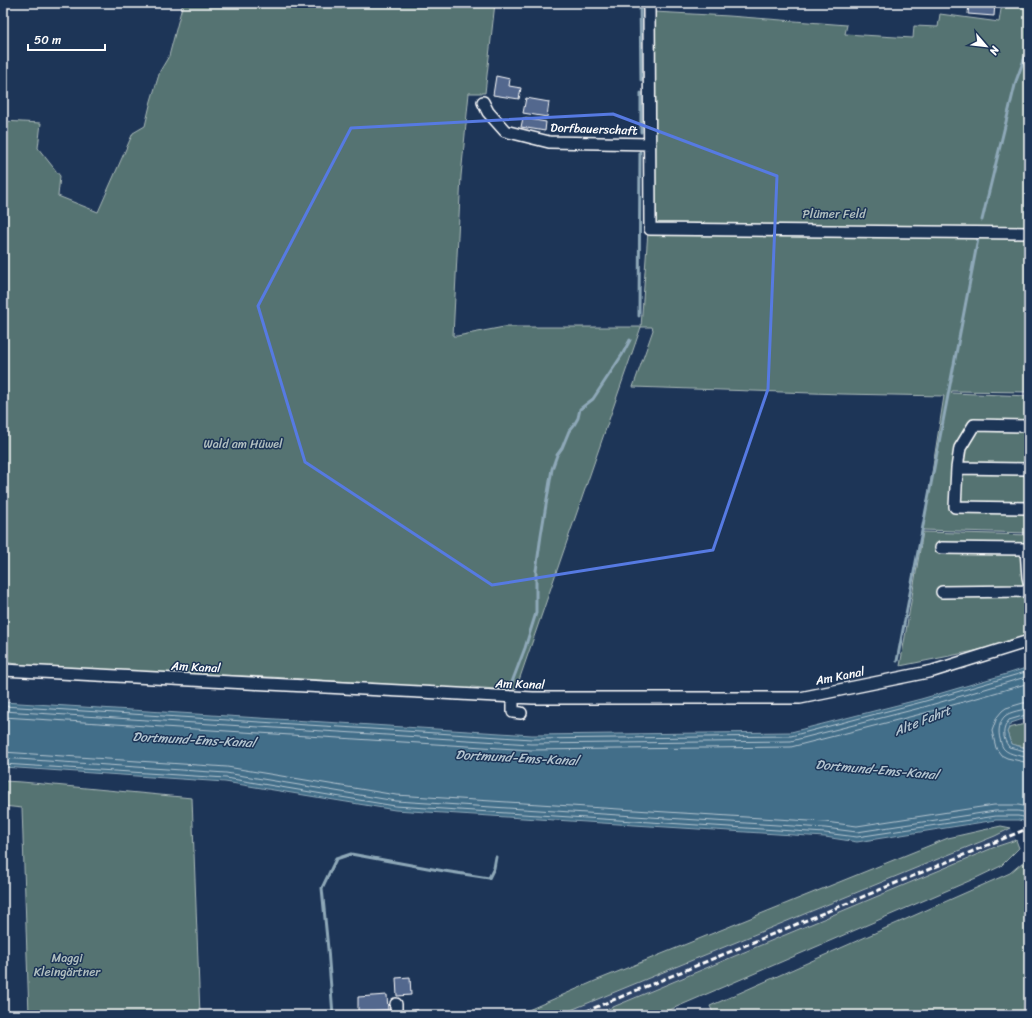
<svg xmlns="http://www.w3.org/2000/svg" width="1032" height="1018" font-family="Sriracha,sans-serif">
	<rect width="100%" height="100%" fill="#1d3557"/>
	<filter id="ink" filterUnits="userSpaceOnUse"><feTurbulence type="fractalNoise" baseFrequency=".025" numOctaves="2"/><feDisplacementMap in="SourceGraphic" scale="8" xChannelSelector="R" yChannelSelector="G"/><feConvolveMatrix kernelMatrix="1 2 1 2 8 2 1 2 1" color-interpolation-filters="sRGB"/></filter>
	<g filter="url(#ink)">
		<!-- built -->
		<path fill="#2d4468" d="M1011 828 1016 840 995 847 594 1015H559L938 859 995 836Z"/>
		<!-- green -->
		<path fill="#557372" stroke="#aab9b8" d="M183 3H495L485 93H469L461 176 453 336H457L504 327H641L648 231 654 12 729 16 847 25 845 34 913 38 914 26 938 27 940 14 999 22 1002 3H1029V392L952 391 951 393 1029 396V533L923 530 944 396 842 394 633 387 653 330 652 327H641L516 689H507V690L472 687 469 690 368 683 270 677 55 669 3 662V121L41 123 38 148 60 176 58 196 98 212 133 133 145 126 151 101 160 71 169 56Z
			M923 532 1029 535V640L900 666Z
			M1029 723V748L1011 744 1007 732 1009 728Z
			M3 781 22 782 192 798 200 1015H29L22 808 3 806Z
			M1001 826 1011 828 995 836 938 859 559 1015H517L595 981 948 838Z
			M1016 840 1019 848 1001 866 976 878 658 1015H594L995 847Z
			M1029 857V1015H714L710 1006 1010 873Z"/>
		<!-- water -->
		<path fill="#436e89" stroke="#8ea8b8" d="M1029 667V717L1011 723 1007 732 1011 744 1029 749V822L1018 820H996L857 842 825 837 395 810 225 782 3 767V702L532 735 791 732 921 699 1010 673Z"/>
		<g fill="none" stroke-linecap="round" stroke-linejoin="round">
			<!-- shore -->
			<path stroke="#b4c5d0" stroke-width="1" d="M1029 703H1023L1006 708 1002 711 997 717 992 731 996 748 1001 755 1007 758 1029 763
				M3 706 532 739 791 736 922 702 1029 671
				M1029 709C1024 709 1009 712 1005 716 999 721 998 732 1000 739 1001 743 1002 748 1005 750 1009 754 1023 757 1029 757
				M3 711 531 744 791 741 924 707 1029 676
				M1029 714 1009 720C1002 729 1002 738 1009 747L1029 752
				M3 717 531 750 791 747 925 713 1029 683
				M3 752 227 767 396 795 825 822 857 826 994 805H1018L1029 807
				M3 758 226 773 396 801 825 828 857 832 995 811H1018L1029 813
				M3 764 226 778 395 806 825 833 857 837 996 816H1018L1029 818"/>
			<!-- stream -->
			<path stroke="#8ea8b8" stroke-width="3" d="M640 3 641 80
				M641 93V132
				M982 220 1016 81 1029 46
				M639 316 640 152
				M897 661 978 239
				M509 690 525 648 536 613V571L541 535 552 469 557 455 562 448 569 431 574 425 578 418 580 409 593 399 622 355 630 340
				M333 1015 328 949 322 888 336 859 351 854 444 871 489 878 494 868 496 857"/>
		</g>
		<!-- building -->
		<path fill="#52678e" stroke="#fff" d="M969 3H995L994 16 968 14Z
			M496 76 510 79 509 86 521 88 519 99 493 95Z
			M526 98 549 102 547 117 523 113Z
			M523 118 546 122 545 131 521 127Z
			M410 977 411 995 397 996 396 978Z
			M387 995 388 1010 358 1011V997Z
			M418 1010V1015H403L402 1011Z"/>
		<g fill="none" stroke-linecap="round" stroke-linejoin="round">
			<defs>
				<path id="minor" d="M649 3 650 229 1029 233
					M483 102 488 112 505 131 549 142 650 144
					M1029 426 974 425 960 448 957 468 955 507 1029 508
					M957 468 1029 469
					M941 548 1026 549 1028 577 1029 582
					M942 592 1029 591
					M3 670 533 698H800L933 671 1029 641
					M513 697V712L521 713
					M396 1004V1015"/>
			</defs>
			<!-- minor casing -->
			<use href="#minor" stroke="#fff" stroke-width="14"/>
			<!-- minor -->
			<use href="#minor" stroke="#1d3557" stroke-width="11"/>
			<!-- rail -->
			<path stroke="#fff" stroke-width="3" stroke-dasharray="6 3" stroke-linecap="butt" d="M577 1015 1029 828"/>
		</g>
	</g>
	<!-- marked area -->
	<path fill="none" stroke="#567ae2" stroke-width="3" stroke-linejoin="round" d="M613 114 777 176 768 389 713 550 492 585 305 462 258 306 351 128Z"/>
	<g text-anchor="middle" stroke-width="3" stroke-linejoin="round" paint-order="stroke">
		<!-- street labels -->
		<g font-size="12" fill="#fff" stroke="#1d3557">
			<text transform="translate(594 129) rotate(2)" y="4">Dorfbauerschaft</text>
			<text transform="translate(196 667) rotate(3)" y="4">Am Kanal</text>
			<text transform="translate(840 676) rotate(-11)" y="4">Am Kanal</text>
			<text transform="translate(520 684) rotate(2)" y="4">Am Kanal</text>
		</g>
		<!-- park labels -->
		<g font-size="12" fill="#b2c0c0" stroke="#1d3557">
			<text x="834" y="218">Plümer Feld</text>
			<text x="243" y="448">Wald am Hüwel</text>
			<text x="67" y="962">Maggi<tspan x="67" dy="14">Kleingärtner</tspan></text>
		</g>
		<!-- water labels -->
		<g font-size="13" font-style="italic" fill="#b4c5d0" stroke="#1d3557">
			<text transform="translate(922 720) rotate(-22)" y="5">Alte Fahrt</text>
			<text transform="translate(194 739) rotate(3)" y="5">Dortmund-Ems-Kanal</text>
			<text transform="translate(517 757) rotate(3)" y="5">Dortmund-Ems-Kanal</text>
			<text transform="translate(877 769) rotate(5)" y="5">Dortmund-Ems-Kanal</text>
		</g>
	</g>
	<!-- margin -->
	<rect width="1032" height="1018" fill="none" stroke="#1d3557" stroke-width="16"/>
	<rect x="8" y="8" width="1016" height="1002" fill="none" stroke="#fff" stroke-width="1.5" filter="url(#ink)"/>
	<!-- north arrow -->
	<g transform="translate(986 46) rotate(118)" stroke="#1d3557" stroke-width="3" paint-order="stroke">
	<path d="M0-3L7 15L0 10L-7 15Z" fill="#ffffff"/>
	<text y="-6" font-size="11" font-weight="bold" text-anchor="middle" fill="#ffffff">N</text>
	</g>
	<!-- scale -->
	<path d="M28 44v6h77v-6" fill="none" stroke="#ffffff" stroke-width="2"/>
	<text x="34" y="44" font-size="12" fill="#ffffff" stroke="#1d3557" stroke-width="3" paint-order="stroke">50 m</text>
</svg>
